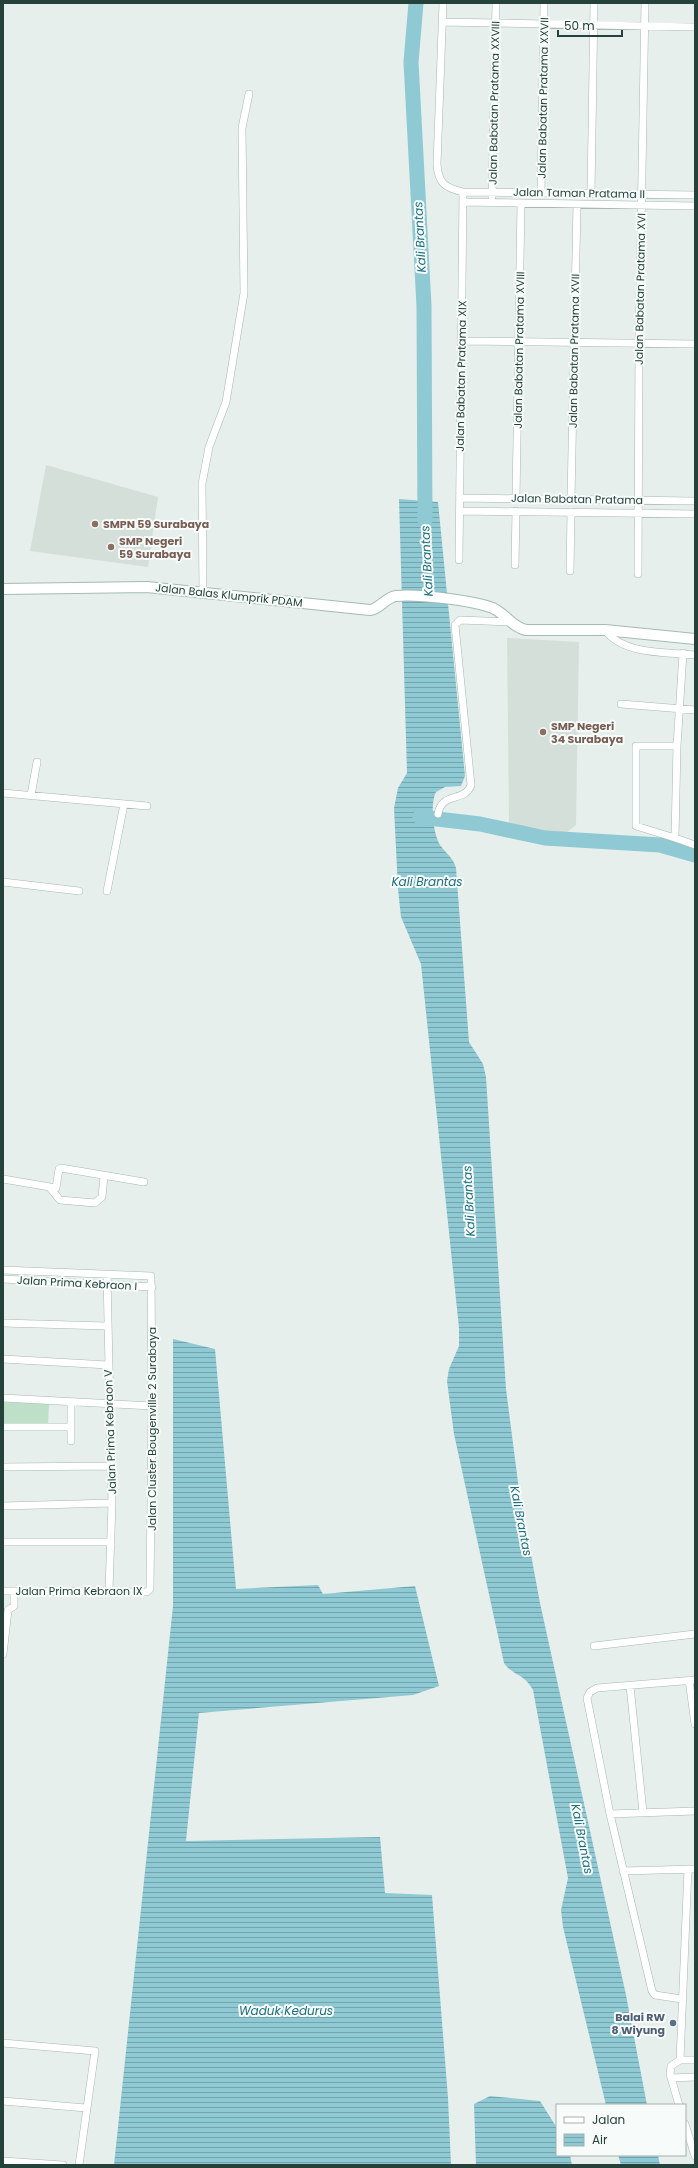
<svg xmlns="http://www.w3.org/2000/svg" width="698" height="2168" font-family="Poppins,sans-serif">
	<defs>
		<pattern id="water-rules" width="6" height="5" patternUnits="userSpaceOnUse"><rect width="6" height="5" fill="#8ec9d4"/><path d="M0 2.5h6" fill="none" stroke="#74a5ad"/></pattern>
	</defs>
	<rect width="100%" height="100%" fill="#e6efeb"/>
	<!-- built -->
	<path fill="#d4dfda" d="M46 465 158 497 148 567 30 551Z
		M507 638 579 642 576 825 563 835H546L509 822Z"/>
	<!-- park -->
	<path fill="#bfe0c8" d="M3 1402 49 1404 48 1425 3 1423Z"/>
	<!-- water -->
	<path fill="url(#water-rules)" d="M399 499 438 502 465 776 461 786 445 787 436 792C430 803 433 834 440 845 446 854 453 857 456 868L469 1042 483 1064 486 1077 506 1389 519 1490 540 1603 626 1995 647 2105H606L563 1927 561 1910 568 1878 533 1690C524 1673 513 1676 504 1663L454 1434 447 1381 449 1369 459 1346V1328L421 964 401 917 398 889 394 808 398 788 407 773Z
		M173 1339 215 1349 236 1589 318 1585 323 1594 415 1586 439 1686 413 1695 199 1713 186 1841 380 1837 385 1893 432 1895 448 2098 451 2165H114L173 1606Z
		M490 2096 540 2101 557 2128V2155H570L572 2165H476L474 2104Z
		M618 2155H658L660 2165H621Z"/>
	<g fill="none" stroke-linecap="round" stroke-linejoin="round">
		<!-- river -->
		<path stroke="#8ec9d4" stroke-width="15" d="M416 3 411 62 424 306 425 521
			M420 817 480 824 545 838 660 845 695 855"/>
		<defs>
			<path id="street" d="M443 3 437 164C438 183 445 188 463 192L695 195
				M443 22 695 27
				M541 193 544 3
				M591 194 594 3
				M492 197 496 3
				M463 202 695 206
				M462 341 695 344
				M460 498 695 501
				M516 498 521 203
				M571 499 577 204
				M460 511 695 514
				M459 560 463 192
				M515 565 516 511
				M570 571 571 512
				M638 574 639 343 645 3
				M203 592 202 484 209 447 226 402 244 293 242 128 249 94
				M605 630C623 655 666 652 695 655
				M683 653 677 746 675 838 695 845
				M621 704 695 710
				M3 793 147 806
				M31 795 37 762
				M438 814C442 791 465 803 471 785L455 625 460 620 512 622
				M675 838 636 826V746H677
				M3 882 79 891
				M107 891 124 804
				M3 1179 56 1188 59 1169 61 1168 144 1182
				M50 1188 60 1200 95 1203 102 1197 104 1176
				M3 1270 151 1276 152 1406 150 1589 147 1592 3 1591
				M107 1275 112 1503 109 1590
				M3 1279 152 1287
				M3 1323 107 1326
				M3 1359 108 1365
				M3 1398 152 1406
				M3 1427H70
				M71 1441V1403
				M3 1467 111 1466
				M3 1506 112 1503
				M3 1542H111
				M594 1646 695 1634
				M3 1654 8 1610 14 1606V1591
				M689 1680 695 1724
				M630 1686 643 1812
				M610 1814 695 1811
				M623 1871 695 1869
				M682 1999 655 1995 652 1991 610 1814 587 1698 590 1692 597 1688 695 1680
				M3 2043 95 2051 79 2165
				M680 2060 688 1869
				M671 2078 695 2077
				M3 2101 86 2108
				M679 2105 670 2074 671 2066 680 2060H695
				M685 2124 695 2156
				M3 2161 63 2165"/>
			<path id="secondary" d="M3 589 147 587 370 610C380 609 386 597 396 596 419 594 469 600 490 607 504 611 511 627 526 630H605L695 639"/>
		</defs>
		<!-- street casing -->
		<use href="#street" stroke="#a8b8b2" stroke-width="8"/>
		<!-- secondary casing -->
		<use href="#secondary" stroke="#a4bbb3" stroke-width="12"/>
		<!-- street -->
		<use href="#street" stroke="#fff" stroke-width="7"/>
		<!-- secondary -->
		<use href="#secondary" stroke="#fff" stroke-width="10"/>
	</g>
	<!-- markers -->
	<g fill="#8d6e63" stroke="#f7fbf9" stroke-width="1.5">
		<circle cx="95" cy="524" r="4"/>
		<circle cx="111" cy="547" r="4"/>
		<circle cx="543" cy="732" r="4"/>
	</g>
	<circle fill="#5c6f8a" stroke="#f7fbf9" stroke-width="1.5" cx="673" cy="2023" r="4"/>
	<g text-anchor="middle" stroke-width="4" stroke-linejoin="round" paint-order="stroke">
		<!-- street labels -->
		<g font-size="11" fill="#24423a" stroke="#f7fbf9">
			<text transform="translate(543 98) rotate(-89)" y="4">Jalan Babatan Pratama XXVII</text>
			<text transform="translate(494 103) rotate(-89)" y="4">Jalan Babatan Pratama XXVIII</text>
			<text transform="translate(579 193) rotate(1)" y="4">Jalan Taman Pratama II</text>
			<text transform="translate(640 289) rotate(-89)" y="4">Jalan Babatan Pratama XVI</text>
			<text transform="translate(519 350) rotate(-89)" y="4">Jalan Babatan Pratama XVIII</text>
			<text transform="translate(574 351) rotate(-89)" y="4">Jalan Babatan Pratama XVII</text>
			<text transform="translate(461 376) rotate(-89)" y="4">Jalan Babatan Pratama XIX</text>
			<text transform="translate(577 499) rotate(1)" y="4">Jalan Babatan Pratama</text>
			<text transform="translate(229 595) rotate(6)" y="4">Jalan Balas Klumprik PDAM</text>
			<text transform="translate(77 1283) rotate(3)" y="4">Jalan Prima Kebraon I</text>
			<text transform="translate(152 1429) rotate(-90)" y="4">Jalan Cluster Bougenville 2 Surabaya</text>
			<text transform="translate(110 1432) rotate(-92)" y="4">Jalan Prima Kebraon V</text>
			<text x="79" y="1595">Jalan Prima Kebraon IX</text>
		</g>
		<!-- education labels -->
		<g font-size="11" font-weight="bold" fill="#785e54" stroke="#f7fbf9" text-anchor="start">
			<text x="103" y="528">SMPN 59 Surabaya</text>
			<text x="119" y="545">SMP Negeri<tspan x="119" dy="13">59 Surabaya</tspan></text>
			<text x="551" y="730">SMP Negeri<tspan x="551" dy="13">34 Surabaya</tspan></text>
		</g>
		<!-- service labels -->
		<g font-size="11" font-weight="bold" fill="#4e5e75" stroke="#f7fbf9" text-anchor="end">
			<text x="665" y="2021">Balai RW<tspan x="665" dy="13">8 Wiyung</tspan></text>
		</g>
		<!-- water labels -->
		<g font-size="12" font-style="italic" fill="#1c6f80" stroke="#f7fbf9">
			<text transform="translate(420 237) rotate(-93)" y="4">Kali Brantas</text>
			<text transform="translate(427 561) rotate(-93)" y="4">Kali Brantas</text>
			<text x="427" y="886">Kali Brantas</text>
			<text transform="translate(469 1201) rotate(-93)" y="4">Kali Brantas</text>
			<text transform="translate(521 1521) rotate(79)" y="4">Kali Brantas</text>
			<text transform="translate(582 1839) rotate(79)" y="4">Kali Brantas</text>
			<text x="286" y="2015">Waduk Kedurus</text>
		</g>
	</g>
	<!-- border -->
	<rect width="698" height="2168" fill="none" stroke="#24423a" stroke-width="8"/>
	<!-- legend -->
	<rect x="556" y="2104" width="130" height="52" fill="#f7fbf9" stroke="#a3b1ad"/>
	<rect x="564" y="2117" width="20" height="6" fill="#ffffff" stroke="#a3b1ad"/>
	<text x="592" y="2124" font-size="12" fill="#24423a">Jalan</text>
	<rect x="564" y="2134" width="20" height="12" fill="url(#water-rules)" stroke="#a3b1ad"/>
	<text x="592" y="2144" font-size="12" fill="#24423a">Air</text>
	<!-- scale -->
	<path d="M558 30v6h64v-6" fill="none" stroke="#24423a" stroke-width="2"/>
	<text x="564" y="30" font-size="12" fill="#24423a" stroke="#f7fbf9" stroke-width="3" paint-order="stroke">50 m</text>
</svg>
